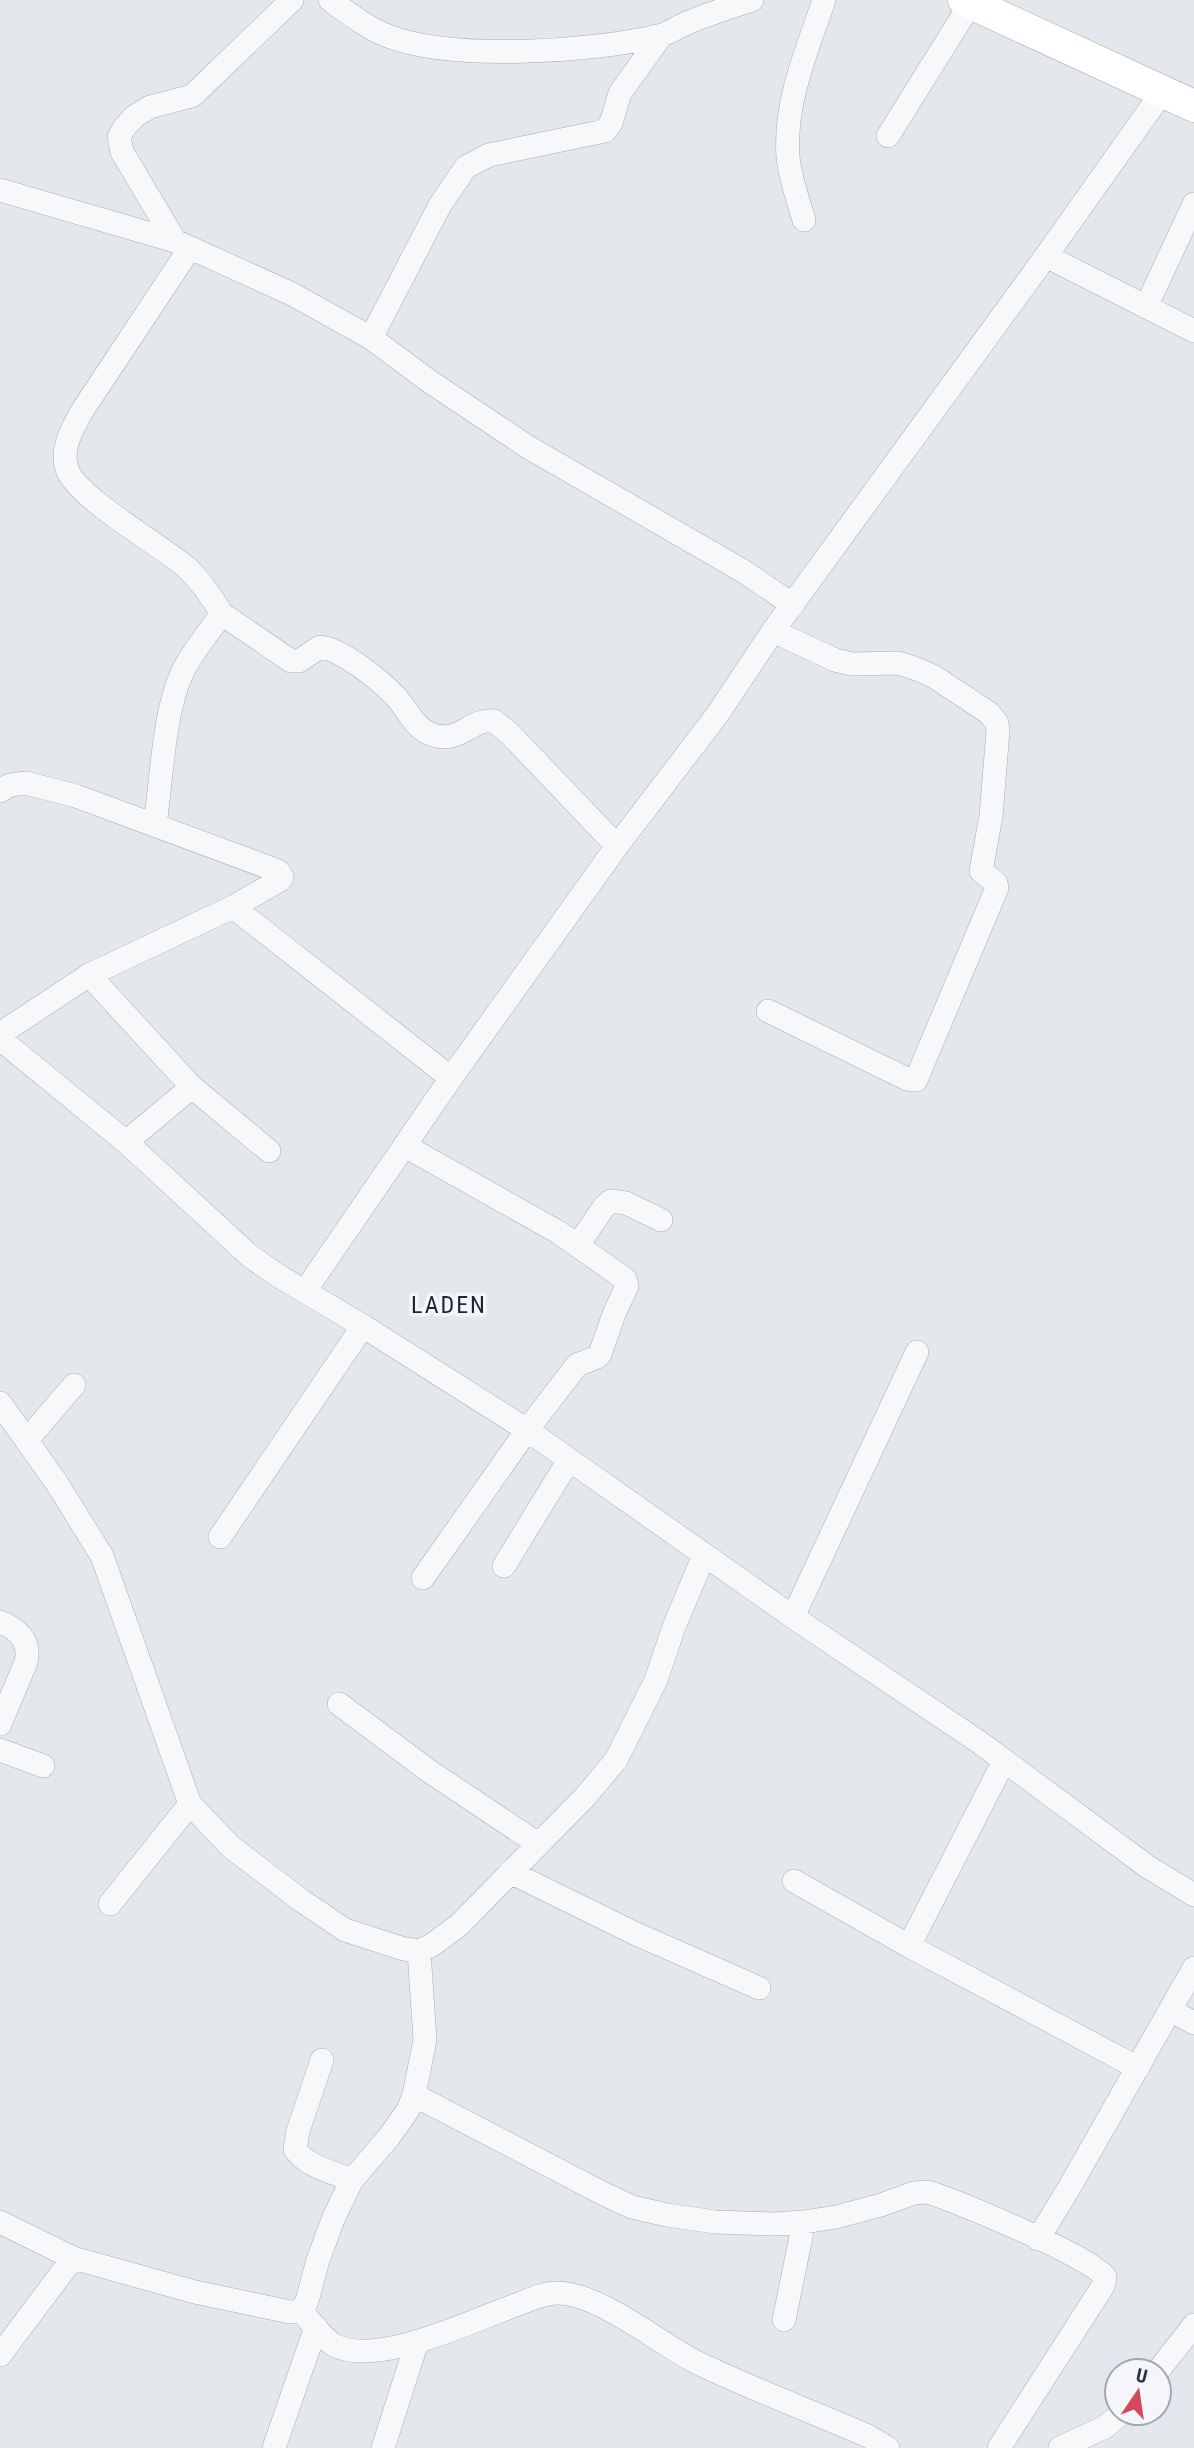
<svg xmlns="http://www.w3.org/2000/svg" width="1194" height="2448" font-family="'Roboto Condensed',sans-serif">
	<rect width="100%" height="100%" fill="#e4e7ec"/>
	<g fill="none" stroke-linecap="round" stroke-linejoin="round">
		<defs>
			<path id="street" d="M330 0C348 13 367 28 388 36 453 61 590 52 658 36 668 34 677 27 687 23 708 14 730 7 752 0
				M888 136 971 3
				M0 190 175 241 292 294 371 338 429 381 528 447 743 571 793 605
				M804 220C798 200 790 178 788 157 784 102 807 51 824 0
				M175 241 122 152 119 137 124 128 135 116 150 107 192 96 292 0
				M1046 256 1194 331
				M1146 307 1194 204
				M371 338 440 205 466 167 489 155 605 131 611 123 620 93 661 36
				M222 614 291 661H299L320 647C342 649 381 681 396 697 407 709 413 725 428 733 459 747 469 718 494 721L510 734 617 846
				M0 791 10 785 26 783 76 796 278 871 282 877 280 880 233 907 89 975 0 1034
				M155 824C162 778 163 715 182 673 192 652 208 633 222 614 212 597 201 581 186 567 160 545 76 497 67 469 60 448 74 425 84 408L190 248
				M233 907 451 1078
				M89 975 192 1087 269 1151
				M768 1011 907 1079 916 1080 997 888 996 883 981 871 991 816 998 731 997 723 989 713 933 676 914 668 898 663 852 664 835 660 773 631
				M0 1039 126 1142 250 1256 277 1275 363 1326 527 1430 793 1617 979 1742 1148 1867 1194 1895
				M126 1142 192 1087
				M405 1146 558 1232 625 1279 627 1286 614 1314 600 1354 597 1357 577 1365 527 1430 423 1578
				M578 1245 604 1207 611 1201 626 1203 661 1220
				M305 1291 451 1078 617 846 717 715 773 631 1046 256 1163 91
				M0 1403 56 1482 102 1556 190 1804 231 1847 302 1901 345 1930 404 1949 419 1951 432 1945 459 1925 585 1797 616 1760 656 1680 674 1627 704 1555
				M27 1440 74 1385
				M220 1537 363 1326
				M504 1566 569 1460
				M793 1617 917 1352
				M0 1622C18 1629 31 1641 26 1662L0 1724
				M339 1704 429 1771 538 1844
				M0 1750 43 1766
				M510 1872 634 1933 759 1988
				M794 1881 909 1946 1138 2068
				M110 1904 190 1804
				M909 1946 1004 1761
				M1170 2010 1194 2023
				M322 2060 298 2131 295 2149C305 2166 335 2173 352 2180
				M414 2095 604 2194 632 2207 667 2215 715 2222 774 2224 804 2222 836 2217 881 2205 914 2193 928 2192C958 2202 1090 2256 1105 2277L1103 2286 999 2448
				M0 2222 73 2258 195 2292 290 2312 301 2311 307 2301 318 2260 334 2217 352 2180 389 2137 408 2110 414 2095 425 2040 419 1951
				M1038 2239 1069 2188 1194 1968
				M301 2311C311 2321 322 2338 334 2345 377 2368 473 2320 516 2305 529 2300 543 2293 557 2293 601 2293 661 2346 702 2365 757 2391 813 2412 868 2436L888 2448
				M784 2320 804 2222
				M0 2355 73 2258
				M1158 2371 1194 2325
				M274 2448 316 2327
				M383 2448 417 2342
				M1060 2448 1105 2427 1122 2413"/>
			<path id="secondary" d="M964 0 1194 106"/>
		</defs>
		<!-- street casing -->
		<use href="#street" stroke="#a9aeb7" stroke-width="24"/>
		<!-- secondary casing -->
		<use href="#secondary" stroke="#a9aeb7" stroke-width="33"/>
		<!-- street -->
		<use href="#street" stroke="#f7f8fa" stroke-width="23"/>
		<!-- secondary -->
		<use href="#secondary" stroke="#fff" stroke-width="32"/>
	</g>
	<g text-anchor="middle" stroke-width="7" stroke-linejoin="round" paint-order="stroke">
		<!-- quarter labels -->
		<g font-size="24" letter-spacing="2" fill="#1d2536" stroke="#f4f6f9">
			<text x="449" y="1313">LADEN</text>
		</g>
	</g>
	<!-- north arrow -->
	<g transform="translate(1138 2392) rotate(13)"><circle r="33" fill="#f4f6f9" stroke="#a4a8b1" stroke-width="2"/>
	<path d="M0-5L12 26L0 18L-12 26Z" fill="#d1495b"/>
	<text y="-10" font-size="19" font-weight="bold" text-anchor="middle" fill="#2b3445">U</text>
	</g>
</svg>
